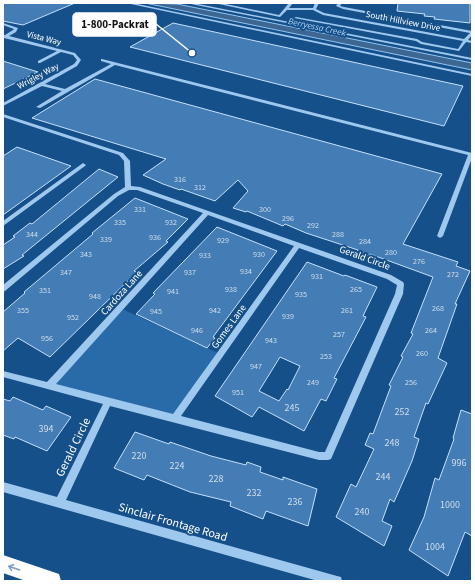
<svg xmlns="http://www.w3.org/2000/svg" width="475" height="584" font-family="'Source Sans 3',sans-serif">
	<rect width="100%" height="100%" fill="#16508a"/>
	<!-- green -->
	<path fill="#296aa9" d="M120 308 220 354 174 419 49 386Z"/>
	<!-- water -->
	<path fill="#3d6792" stroke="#91c4f1" d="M145 3 177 4 472 63V70Z"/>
	<!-- building -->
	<path fill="#447cb5" stroke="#c5e0fb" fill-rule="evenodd" d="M3 3H75L23 25 3 21Z
		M398 3H470V23L434 19 435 17 424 16 425 14 397 11Z
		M173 23 463 86 444 126 130 47Z
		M3 61 38 72 3 89Z
		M95 79 442 174 403 244 458 262 456 266 470 271 455 304H457L438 358 447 363 428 404 426 403 414 437 419 439 412 461 394 502 390 499 382 521 392 526 384 546 336 517 351 484 356 487 374 449 365 445 370 433 373 434 391 386 389 385 403 357 401 356 413 334 411 333 433 277 370 254 369 256 357 252 358 250 306 233 285 224 283 226 247 211 246 212 233 208 248 191 238 180 215 201 181 189 180 190 163 184 143 175 166 159 32 118Z
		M17 147 71 166 3 215V156Z
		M99 169 118 177 22 255 24 256 3 269V245L15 237 13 236 30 223 32 224Z
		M135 198 188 219 166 241 168 242 134 271 137 272 50 357 18 338 3 351V312L25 293 24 292 93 234 92 233Z
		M217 227 277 251 213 337 215 338 207 348 136 314 155 294 153 293Z
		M307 262 344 276 345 275 377 287 363 316 366 317 334 378 337 379 326 401 321 399 304 431 259 407 252 417 215 396ZM280 357 300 366 288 390 287 389 279 401 259 391Z
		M13 397 43 410 46 406 71 417 47 451 15 437 14 439 3 435V399L10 401Z
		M461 410 472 414V536L465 532 448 576 409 550 424 517 435 478 439 480 454 439 453 438Z
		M135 432 169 444 170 442 211 456 246 465 247 462 261 467 260 472 283 480V477L317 489 308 526 266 511 263 519 230 506 231 502 190 492 147 475 144 480 114 468Z"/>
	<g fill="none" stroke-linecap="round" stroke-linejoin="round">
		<!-- minor -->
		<path fill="#9fc8ef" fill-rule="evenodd" d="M126 3H133L472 74V76Z
			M186 3H193L472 58V60Z
			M214 3H221L279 15 289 3H293L289 8H313L315 3H319L316 9 324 13 464 39 470 33 343 9 336 6 338 3H342L340 6 344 7 472 31V35L468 40 472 41V43L466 42 459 51 421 44 416 41 294 18 296 17 417 39 422 42 458 49 463 41 323 15 313 10H287L280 17Z
			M3 23 18 28 16 32 9 36 75 53 81 60 77 66 45 84 65 89 111 64 101 61V59H102L472 153V158L443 236 440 238 437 236 468 155 115 65 40 108 36 107 62 91 42 86 3 106V103L74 64 77 60 73 55 61 52 40 63H38V61L57 51 4 38 3 35H5L13 30 14 29 3 25Z
			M3 114 123 153 130 161 131 186 140 187 391 275 403 282 404 284 403 294 331 459 328 460H319L110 406 66 500 337 576 341 577 342 581H318L3 492V482L57 497 103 404 3 377V371L47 382 203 213 137 190H129L118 196 5 291 3 292V285L114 194 125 187 124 161 119 155 3 117ZM208 215 294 246 173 414 56 384ZM299 248 387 279 397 285 395 294 325 452H319L181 416Z
			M83 163 86 165 85 166 3 226V221Z"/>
		<!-- highway -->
		<path fill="#fff" fill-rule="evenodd" d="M3 555 59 574 61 581H26L3 573Z"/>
	</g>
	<!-- one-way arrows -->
	<defs><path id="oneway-shaft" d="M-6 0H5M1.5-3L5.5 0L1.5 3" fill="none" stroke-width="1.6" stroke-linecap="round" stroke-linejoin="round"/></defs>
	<use stroke="#7f9fbf" href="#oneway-shaft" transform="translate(14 568) rotate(-161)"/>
	<g text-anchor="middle" stroke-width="4" stroke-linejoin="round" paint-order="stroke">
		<!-- number labels -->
		<g font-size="8" fill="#d0deec">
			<text x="180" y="182">316</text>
			<text x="200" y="190">312</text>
			<text x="140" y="212">331</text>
			<text x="265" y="212">300</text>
			<text x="288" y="221">296</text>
			<text x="120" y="225">335</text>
			<text x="171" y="225">932</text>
			<text x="313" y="228">292</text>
			<text x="32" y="237">344</text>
			<text x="338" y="237">288</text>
			<text x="155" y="240">936</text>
			<text x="106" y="242">339</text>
			<text x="223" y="243">929</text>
			<text x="365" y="244">284</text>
			<text x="391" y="255">280</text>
			<text x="86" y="257">343</text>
			<text x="259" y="257">930</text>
			<text x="205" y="258">933</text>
			<text x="419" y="264">276</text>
			<text x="246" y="274">934</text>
			<text x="66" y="275">347</text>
			<text x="190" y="275">937</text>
			<text x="453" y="277">272</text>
			<text x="317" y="279">931</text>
			<text x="231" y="292">938</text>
			<text x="356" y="292">265</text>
			<text x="45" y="293">351</text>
			<text x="173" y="294">941</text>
			<text x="301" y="297">935</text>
			<text x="95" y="299">948</text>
			<text x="438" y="311">268</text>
			<text x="23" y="313">355</text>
			<text x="215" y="313">942</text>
			<text x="347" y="313">261</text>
			<text x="156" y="314">945</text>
			<text x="288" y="319">939</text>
			<text x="73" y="320">952</text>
			<text x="197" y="333">946</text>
			<text x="431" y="333">264</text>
			<text x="339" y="337">257</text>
			<text x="47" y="341">956</text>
			<text x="271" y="343">943</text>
			<text x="422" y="356">260</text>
			<text x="326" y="359">253</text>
			<text x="256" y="369">947</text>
			<text x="313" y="385">249</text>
			<text x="411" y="385">256</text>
			<text x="238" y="395">951</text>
		</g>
		<!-- far-street labels -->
		<g font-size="9" fill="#fff" stroke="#16508a">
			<text transform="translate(403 21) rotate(11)" y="3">South Hillview Drive</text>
			<text transform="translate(44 38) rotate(14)" y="3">Vista Way</text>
			<text transform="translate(38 76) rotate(-28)" y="3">Wrigley Way</text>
		</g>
		<!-- far-water labels -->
		<g font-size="9" font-style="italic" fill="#abd1f6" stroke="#16508a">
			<text transform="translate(317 27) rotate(12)" y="3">Berryessa Creek</text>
		</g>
		<!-- street labels -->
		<g font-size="10" fill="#fff" stroke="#16508a">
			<text transform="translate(365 257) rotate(20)" y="4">Gerald Circle</text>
			<text transform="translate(121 292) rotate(-48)" y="4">Cardoza Lane</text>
			<text transform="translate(228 326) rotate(-54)" y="4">Gomes Lane</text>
		</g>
		<!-- near-number labels -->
		<g font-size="10" fill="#d0deec">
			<text x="292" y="411">245</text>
			<text x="402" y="415">252</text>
			<text x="46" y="432">394</text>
			<text x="392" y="446">248</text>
			<text x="139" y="459">220</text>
			<text x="459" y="466">996</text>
			<text x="177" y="469">224</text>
			<text x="383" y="480">244</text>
			<text x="216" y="482">228</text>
			<text x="254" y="496">232</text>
			<text x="295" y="505">236</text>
			<text x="450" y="508">1000</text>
			<text x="362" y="515">240</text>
			<text x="435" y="550">1004</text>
		</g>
		<!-- near-street labels -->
		<g font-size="12" fill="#fff" stroke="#16508a">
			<text transform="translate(73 447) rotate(-64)" y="4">Gerald Circle</text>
			<text transform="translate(173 522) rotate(16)" y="4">Sinclair Frontage Road</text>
		</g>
	</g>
	<!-- callouts -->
	<path fill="none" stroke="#fff" stroke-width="1.5" d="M192 53L156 24"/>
	<circle fill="#fff" stroke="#16508a" stroke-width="1.5" cx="192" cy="53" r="4"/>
	<rect fill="#fff" stroke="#fff" stroke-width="1.5" x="73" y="13" width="83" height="23" rx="4"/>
	<g font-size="11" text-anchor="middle" font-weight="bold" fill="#111">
		<text x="115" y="28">1-800-Packrat</text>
	</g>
	<!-- border -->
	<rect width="475" height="584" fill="none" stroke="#ffffff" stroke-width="8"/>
</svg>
